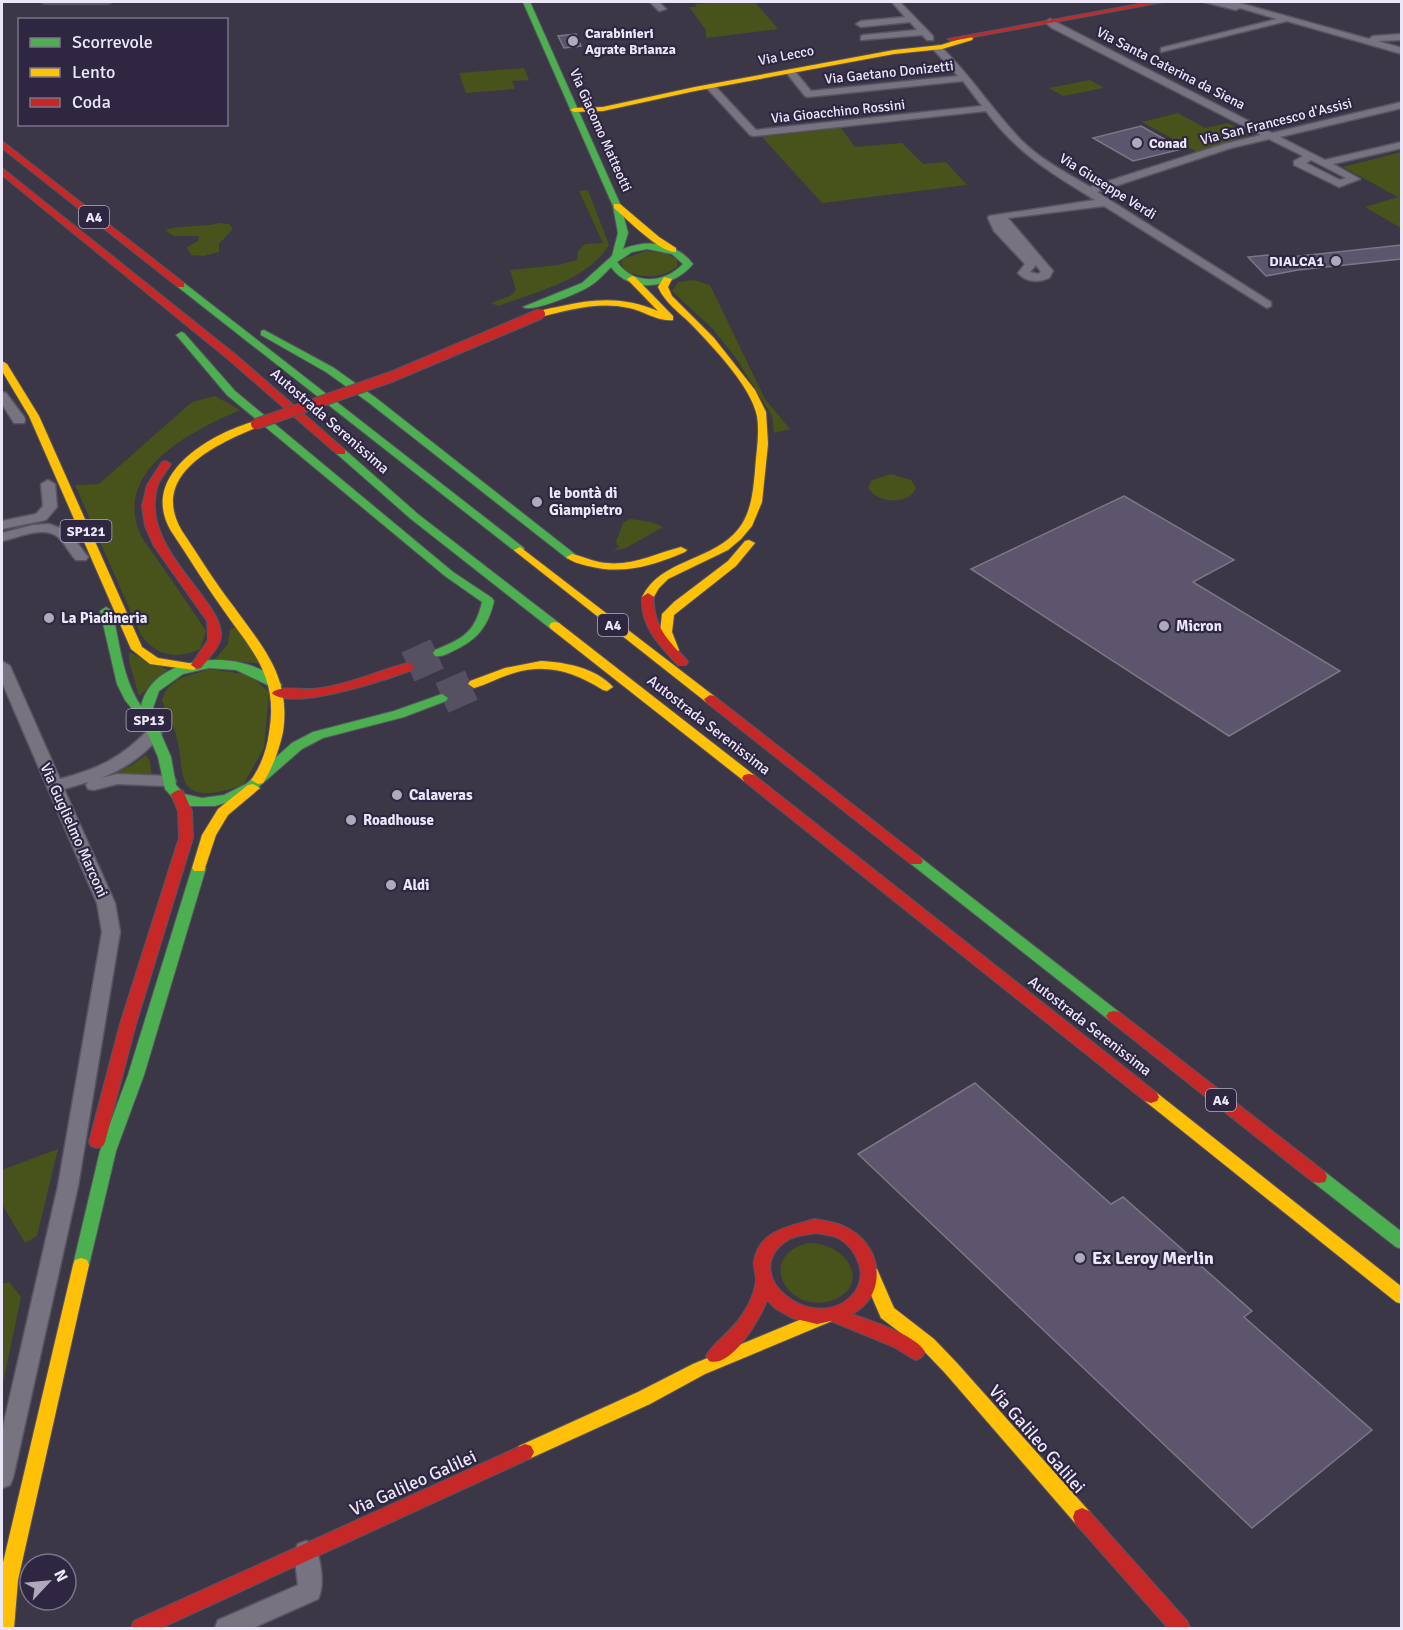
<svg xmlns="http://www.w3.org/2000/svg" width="1403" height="1630" font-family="Signika,sans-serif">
	<rect width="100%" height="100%" fill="#3c3747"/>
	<!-- green -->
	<path fill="#47531a" d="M721 2H755L778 29 706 38V30L689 7H697L695 4Z
		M524 68 529 80 512 81 515 89 466 93 459 73Z
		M1090 80 1104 88 1063 96 1049 88Z
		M1178 113 1205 128 1228 123 1250 135 1197 152 1142 122Z
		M841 128 855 147 902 143 923 164 946 162 967 185 822 203 762 137Z
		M1401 152H1402L1401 228 1365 207 1398 197 1343 167Z
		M588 190 609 245C587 281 535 292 498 306L491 303 510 296 516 290 510 270 558 265 577 260 578 251 585 244 603 243 579 191Z
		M220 223 229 224 233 229 219 244V252L204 256 191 255 187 247 198 241 199 236H174L165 230C183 224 202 228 220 223Z
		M646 251 665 253 677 259V267C660 279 645 278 626 272L621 263 623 259Z
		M694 280 710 285 765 399 790 429 774 433 772 416 736 358 712 328 672 291 678 282Z
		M215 396 240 410C194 430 115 468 139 531 143 542 153 552 159 562 175 585 191 608 206 631L200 649C177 660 156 656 141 635L75 485 99 484 192 402Z
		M891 474 911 480 916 488C909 506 877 503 868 488L872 480Z
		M631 519 651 522 663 527 626 548 613 551 619 547 616 542 623 523Z
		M237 627 262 664 215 659 228 644 230 629Z
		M129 652 168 670 139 696 129 661Z
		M210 669 249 675 269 692 264 748 243 785C225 791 189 804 183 776 180 762 180 748 176 735 173 723 166 712 162 700 169 677 189 676 210 669Z
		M146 755 150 761 152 777 133 773H116L132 765Z
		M58 1149 37 1236 25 1243 2 1204V1170Z
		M808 1243C846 1242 873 1284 833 1300 789 1316 754 1257 808 1243Z
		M9 1282 21 1297 2 1388V1284Z"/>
	<!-- building -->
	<path fill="#5d556d" stroke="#7b7785" stroke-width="1.5" d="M576 34 581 46 564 48 558 36Z
		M1141 126 1182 149 1133 161 1093 138Z
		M1401 245V259L1298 270 1266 276 1248 257 1268 255 1272 259Z
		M1124 496 1234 560 1193 582 1340 671 1229 736 971 569Z
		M975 1083 1111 1204 1123 1197 1252 1311 1244 1317 1372 1430 1252 1528 858 1154Z"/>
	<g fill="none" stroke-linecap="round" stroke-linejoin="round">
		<!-- highway-tunnel -->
		<path stroke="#565162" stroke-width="32" stroke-dasharray="32 16" stroke-linecap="butt" d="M408 667 439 653
			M442 698 474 684"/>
		<defs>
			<path id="street" d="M650 2H659L666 9 659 11Z
				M892 2H900L933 36V40H927L922 35 861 40V36L864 35 917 30 910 22 861 27 856 24 861 21 905 17Z
				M1204 2H1236L1369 39 1373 36 1402 34V40L1378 41 1402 48V54L1287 21 1161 52V48L1277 19 1240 8 1236 10Z
				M1050 19 1272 133 1402 102V108L1280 137 1325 160 1402 142V148L1333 164 1360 179 1339 187 1294 165V161L1303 156 1269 139 1231 148 1097 192 1271 302V306L1267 308 1104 206 1008 218 1053 271 1049 278C1038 283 1026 282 1018 273L1025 264 994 231 988 218 989 216 1095 200C1050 172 1019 155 986 111L754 136 750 135 705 86 713 84 756 130 982 106 963 81 808 97 805 96 785 71 793 69 811 91 958 76 931 47 939 45C970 74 992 110 1021 140 1041 160 1067 173 1090 187L1224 144 1261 135 1052 28 1045 22ZM1311 160 1346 178 1340 180 1306 163ZM1036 265 1041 272 1038 274 1030 272Z
				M2 392 6 393 24 417 25 420 24 423H14L2 404Z
				M48 480 55 484 57 507 46 520 2 529V521L36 514 43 506 41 484Z
				M49 524 68 531 88 557 86 560H76C69 553 65 543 58 537 44 525 17 538 2 541V533L33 525Z
				M2 661 10 666 60 779C98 769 121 758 148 730L154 728 162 733C147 754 124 769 101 778L117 774 168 776 174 777 176 781 174 785 168 786 117 784 94 790 88 789 86 785 88 782 64 789 115 903 120 932 78 1186 13 1478 10 1485 2 1488V1431L58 1186 102 932 97 903 2 682Z
				M306 1541 314 1544C321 1559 325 1585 318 1599L253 1628H215L218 1620 298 1585 294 1552 298 1544Z"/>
			<path id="fast" d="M523 2H530L621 206 628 233 623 249C648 239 676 242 693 264 674 288 630 295 611 267 604 274 598 281 590 286 579 293 532 313 523 307L582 283 612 256 618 233 613 206ZM647 249 672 254 683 264C664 284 633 285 617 262L632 252Z
				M178 283H184L524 548V552H516L178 287Z
				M264 330 334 368 376 398 576 555 578 557 576 559H568L368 402 326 372 261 335V331Z
				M181 332 184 333 235 391 453 572 492 598 494 601C488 627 477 640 453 651 447 654 442 657 435 656L433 653 435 650C462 639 475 633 482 602L445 576 227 395 178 337 176 335Z
				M341 449 345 450 419 515 559 623 561 626 559 629H551L411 519 337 454V450Z
				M106 607 112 611C120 643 122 678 141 706 154 650 250 648 282 685L276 689 236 670 209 668 183 674 159 691 153 708 154 718 171 757 176 785 184 794 202 798 224 795 246 784 292 743 313 732 394 711 442 694 448 698 446 701 404 717 323 738 302 749 255 790 245 797 215 806H190L175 800 165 789 158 757 142 721 125 700 117 684 100 611Z
				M916 856 921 858 1119 1012 1122 1016 1119 1020H1109L911 864 909 861Z
				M199 863 206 868 144 1075 116 1151 89 1265 87 1270 81 1272 75 1270 73 1265 100 1151 128 1075 192 868Z
				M1319 1171 1325 1172 1402 1232V1249L1396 1247 1313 1182 1311 1177 1313 1172Z"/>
			<path id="slow" d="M969 36 973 38 972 40 942 49 894 54 695 91 603 111 574 112 570 110 574 108 603 107 695 87 894 50 941 45Z
				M614 204H620L659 237 676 248V252C660 253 627 219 614 208Z
				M632 276 635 277 673 316V320C658 322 644 311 629 308 599 301 569 310 540 317L535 314C542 309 553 308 562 306 595 298 626 297 658 311L629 281 627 279Z
				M664 277 672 279 668 287 672 296 714 338 755 390 766 412 768 444 762 502 752 526 741 539 728 550 668 579 659 588 652 600 648 601 642 597C661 560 706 562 734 534 751 517 753 493 755 471 756 453 760 434 757 416 751 386 712 346 691 324 679 312 665 303 658 287Z
				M2 361 7 364 39 416 142 647 158 658 194 664 196 667 194 670 150 664 131 649 29 416 2 371Z
				M256 421 260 422V426C218 443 148 474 182 531 199 556 215 583 234 607 264 649 291 677 283 732 279 750 273 767 263 783L258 784 251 780C261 766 267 749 269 733 279 676 252 651 222 608 204 583 188 556 171 531 138 475 211 433 256 421Z
				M749 540 755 543 736 566 674 615 672 632 679 650 677 653H669L660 632 662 614 674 602 728 561 745 541Z
				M520 547 714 696 716 699 714 702H706L516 552 514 550Z
				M681 547 687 550 685 552C652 566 623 575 588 566 580 564 572 562 566 557L572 554C581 556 590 560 599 562 630 568 653 554 681 547Z
				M555 622 559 623 754 775 756 778 754 781H744L551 629 549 626 551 623Z
				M541 661C565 662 596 668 613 687L607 691 603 690C574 672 547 663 514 673 500 677 488 684 474 688L468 684 470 681 505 668Z
				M253 784 260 788 228 815 216 835 204 871H194L192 868 202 835 218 809 248 785Z
				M1151 1091 1157 1093 1402 1287V1304L1396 1302 1145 1101 1143 1097 1145 1093Z
				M81 1258 87 1260 89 1265 18 1580 14 1628H2V1567L73 1265 75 1260Z
				M871 1267 877 1269 894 1308 934 1339 957 1363 1089 1511 1091 1517 1089 1523 1082 1526 1075 1523 945 1373 922 1349 881 1318 862 1274 865 1269Z
				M826 1309 832 1311 835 1316 832 1321 705 1374 650 1404 531 1458 525 1460 519 1458 516 1452 519 1446 638 1392 693 1364Z"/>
			<path id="jam" d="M41 2H112L108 4H45Z
				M1150 2H1163L952 41 948 39Z
				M2 141 184 283V287H178L2 148Z
				M2 168 236 355 345 450V454H337L228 359 2 175Z
				M166 461 171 464C167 471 159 479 157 488 139 552 232 605 220 641 217 650 207 660 201 668L197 669 191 665 208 640 207 621 154 546 145 526 142 506 147 485 162 462Z
				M648 593 654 597C652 624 668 641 686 659L688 662 686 665H678C659 645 640 626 642 597Z
				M408 663 412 664 414 667 412 670C388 679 292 712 272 693 280 685 301 690 313 689 346 686 376 671 408 663Z
				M710 695 714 696 921 858 923 861 921 864H911L706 702 704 699Z
				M749 774 754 775 1157 1093 1159 1097 1157 1101 1151 1103 1145 1101 744 781 742 778 744 775Z
				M178 790 183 791 192 811 193 838 136 1024 105 1142 103 1146 97 1148 91 1146 89 1142 120 1024 179 838 178 811 171 794Z
				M1114 1011 1119 1012 1325 1172 1327 1177 1325 1182 1319 1183 1313 1182 1109 1020 1106 1016 1109 1012Z
				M815 1219C827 1221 840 1223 851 1230 883 1249 887 1296 852 1314 870 1321 917 1335 925 1352L922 1357 916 1360 910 1357 894 1347 831 1321 817 1324 792 1318 776 1309 767 1300C761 1318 731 1369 709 1361L706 1356C713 1342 736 1329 745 1310 750 1303 756 1288 756 1279 756 1274 753 1267 754 1261 759 1230 791 1226 815 1219ZM815 1233C822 1234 831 1235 838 1238 856 1248 869 1274 854 1293 817 1338 734 1275 788 1240 796 1235 807 1235 815 1233Z
				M525 1444 531 1446 534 1452 531 1458 161 1628H131L134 1621Z
				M1082 1508 1089 1511 1187 1621 1190 1628H1168L1075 1523 1073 1517 1075 1511Z"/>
		</defs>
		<!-- street casing -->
		<use href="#street" stroke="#585462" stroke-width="3"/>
		<!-- fast casing -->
		<use href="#fast" stroke="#585462" stroke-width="2"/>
		<!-- slow casing -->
		<use href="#slow" stroke="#585462" stroke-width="2"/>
		<!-- jam casing -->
		<use href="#jam" stroke="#585462" stroke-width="2"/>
		<!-- street -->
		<use href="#street" fill="#787380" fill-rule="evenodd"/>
		<!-- fast -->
		<use href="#fast" fill="#4caf50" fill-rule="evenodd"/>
		<!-- slow -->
		<use href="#slow" fill="#ffc107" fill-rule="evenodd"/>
		<!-- jam -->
		<use href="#jam" fill="#c62828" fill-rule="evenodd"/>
		<defs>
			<path id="jam-bridge" d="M256 424 391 377 540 314"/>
		</defs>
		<!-- jam-bridge casing -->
		<use href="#jam-bridge" stroke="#585462" stroke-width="12" stroke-linecap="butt"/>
		<!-- jam-bridge -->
		<use href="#jam-bridge" stroke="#c62828" stroke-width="10"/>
	</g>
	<!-- markers -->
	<g fill="#aea9bb" stroke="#2f2742" stroke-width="2">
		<circle cx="573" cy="41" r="6"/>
		<circle cx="1137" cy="143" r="6"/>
		<circle cx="1336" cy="261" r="6"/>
		<circle cx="537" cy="502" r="6"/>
		<circle cx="49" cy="618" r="6"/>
		<circle cx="1164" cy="626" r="6"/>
		<circle cx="397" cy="795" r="6"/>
		<circle cx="351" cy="820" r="6"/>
		<circle cx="391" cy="885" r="6"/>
		<circle cx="1080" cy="1258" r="6"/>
	</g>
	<g text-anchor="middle" stroke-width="4.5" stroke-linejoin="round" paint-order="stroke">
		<!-- far-poi labels -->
		<g font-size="14" font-weight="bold" fill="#ebe7f9" stroke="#2f2742" text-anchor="start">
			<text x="585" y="38">Carabinieri<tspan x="585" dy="16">Agrate Brianza</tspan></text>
			<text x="1149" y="148">Conad</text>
			<text x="1324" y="266" text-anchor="end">DIALCA1</text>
		</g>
		<!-- far-street labels -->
		<g font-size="14" fill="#ebe7f9" stroke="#2f2742">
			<text transform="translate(786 55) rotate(-11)" y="5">Via Lecco</text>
			<text transform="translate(1171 68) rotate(27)" y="5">Via Santa Caterina da Siena</text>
			<text transform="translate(889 72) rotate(-6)" y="5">Via Gaetano Donizetti</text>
			<text transform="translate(838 111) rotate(-6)" y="5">Via Gioacchino Rossini</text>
			<text transform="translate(1276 121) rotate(-14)" y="5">Via San Francesco d'Assisi</text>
			<text transform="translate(601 130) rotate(66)" y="5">Via Giacomo Matteotti</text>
			<text transform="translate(1108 186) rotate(32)" y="5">Via Giuseppe Verdi</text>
		</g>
		<!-- shield labels -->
		<g fill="#2f2742" stroke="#b3adc2" stroke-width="1.5">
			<rect x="79" y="206" width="30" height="22" rx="4.5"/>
			<rect x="60.5" y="520" width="51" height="22" rx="4.5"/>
			<rect x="598" y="614" width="30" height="22" rx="4.5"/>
			<rect x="126.5" y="709" width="45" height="22" rx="4.5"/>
			<rect x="1206" y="1089" width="30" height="22" rx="4.5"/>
		</g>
		<g font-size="14" font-weight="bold" fill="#ebe7f9">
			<text x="94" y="222">A4</text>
			<text x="86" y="536">SP121</text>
			<text x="613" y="630">A4</text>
			<text x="149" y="725">SP13</text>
			<text x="1221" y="1105">A4</text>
		</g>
		<!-- street labels -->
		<g font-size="15" fill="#ebe7f9" stroke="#2f2742">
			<text transform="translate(330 421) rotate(41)" y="5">Autostrada Serenissima</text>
			<text transform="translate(709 725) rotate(38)" y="5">Autostrada Serenissima</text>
			<text transform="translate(74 830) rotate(66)" y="5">Via Guglielmo Marconi</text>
			<text transform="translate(1090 1026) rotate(38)" y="5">Autostrada Serenissima</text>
		</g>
		<!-- poi labels -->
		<g font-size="15" font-weight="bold" fill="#ebe7f9" stroke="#2f2742" text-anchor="start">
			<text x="549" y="498">le bontà di<tspan x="549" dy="17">Giampietro</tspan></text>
			<text x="61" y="623">La Piadineria</text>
			<text x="1176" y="631">Micron</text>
			<text x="409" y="800">Calaveras</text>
			<text x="363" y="825">Roadhouse</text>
			<text x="403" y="890">Aldi</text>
		</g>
		<!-- near-poi labels -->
		<g font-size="18" font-weight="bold" fill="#ebe7f9" stroke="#2f2742" text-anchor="start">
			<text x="1092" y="1264">Ex Leroy Merlin</text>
		</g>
		<!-- near-street labels -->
		<g font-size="18" fill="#ebe7f9" stroke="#2f2742">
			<text transform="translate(1037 1439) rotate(49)" y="6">Via Galileo Galilei</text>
			<text transform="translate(413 1483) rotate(-24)" y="6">Via Galileo Galilei</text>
		</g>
	</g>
	<!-- border -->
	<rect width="1403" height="1630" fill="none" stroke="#ebe7f9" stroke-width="6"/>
	<!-- legend -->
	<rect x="18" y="18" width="210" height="108" fill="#2f2742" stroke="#7a748b" stroke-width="1.5"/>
	<rect x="30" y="38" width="30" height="9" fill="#4caf50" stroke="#7a748b" stroke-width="1.5"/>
	<text x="72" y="48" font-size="18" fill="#ebe7f9">Scorrevole</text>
	<rect x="30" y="68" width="30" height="9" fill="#ffc107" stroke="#7a748b" stroke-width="1.5"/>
	<text x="72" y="78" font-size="18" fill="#ebe7f9">Lento</text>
	<rect x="30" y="98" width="30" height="9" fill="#c62828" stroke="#7a748b" stroke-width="1.5"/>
	<text x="72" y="108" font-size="18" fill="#ebe7f9">Coda</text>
	<!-- north arrow -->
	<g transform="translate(48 1582) rotate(64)"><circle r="28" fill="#2f2742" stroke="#7a748b" stroke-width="1.5"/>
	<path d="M0-4.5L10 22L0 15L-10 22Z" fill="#aea9bb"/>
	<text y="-9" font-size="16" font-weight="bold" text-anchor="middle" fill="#ebe7f9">N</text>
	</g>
</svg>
